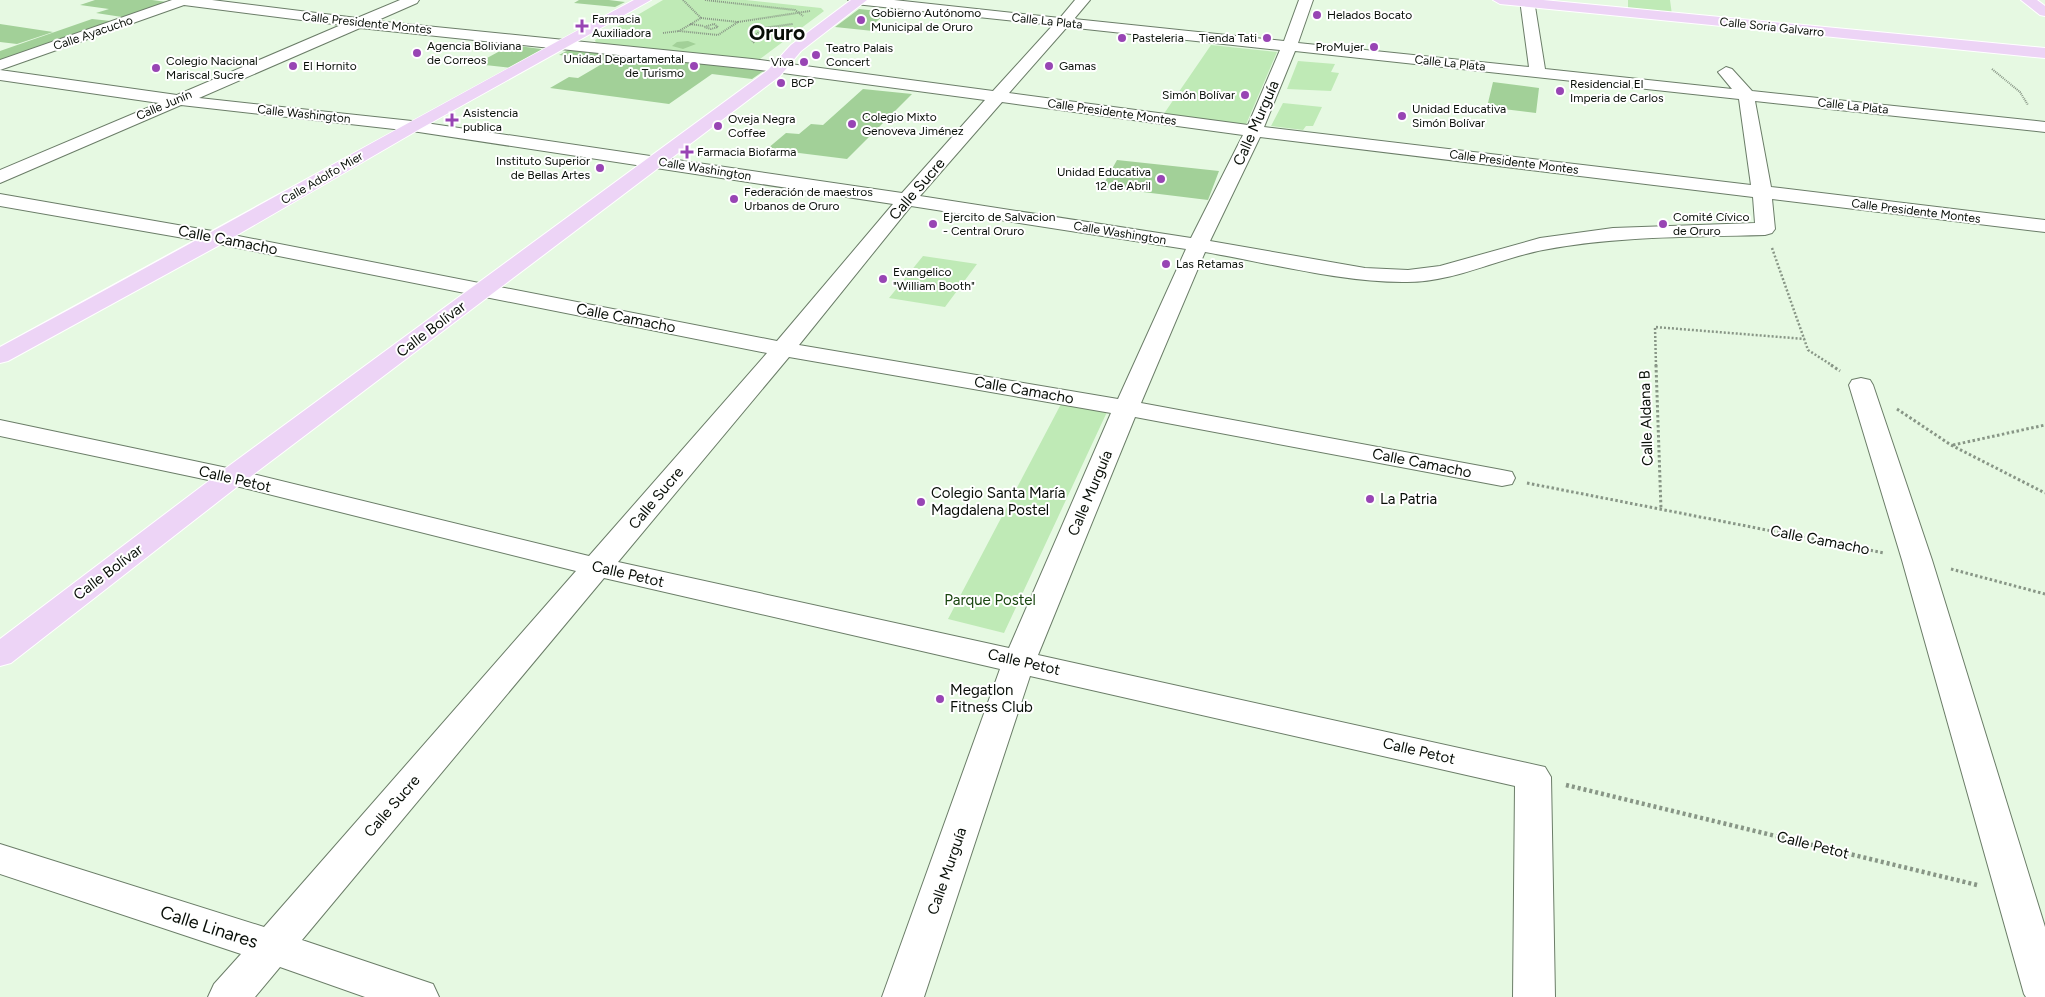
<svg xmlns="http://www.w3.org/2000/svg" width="2045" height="997" font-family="Figtree,sans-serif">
	<rect width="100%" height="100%" fill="#e6f9e2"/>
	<!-- green -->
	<path fill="#bfeab6" d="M663 0H746L821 8 824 11 760 59 746 62 596 43 595 40Z
		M1628 0H1670L1672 15 1628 10Z
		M1211 45 1277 52 1244 129 1161 118Z
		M1298 61 1335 64 1331 72 1339 73 1331 91 1287 89Z
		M1283 103 1322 107 1313 126H1306L1303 130 1271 126Z
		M923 256 977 264 945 307 889 298Z
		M1061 404 1107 412 1004 633 948 619Z"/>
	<!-- building -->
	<path fill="#a2d098" d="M95 0H152L167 2 122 17 96 13 109 9 80 5Z
		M579 0H609L625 2 615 7 574 3Z
		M859 9 888 12 871 26 879 27 873 31 835 27Z
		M92 19 111 21 0 61V51Z
		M0 24 53 32 17 44 0 42Z
		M688 41 696 44 683 49 672 46 677 42Z
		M511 45 541 49 543 52 513 68 476 64Z
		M574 47 765 70 752 79 712 74 669 104 550 88 569 77 578 78 607 61 559 55Z
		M1493 82 1539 88 1536 113 1487 107Z
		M863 89 912 94 847 159 767 149 786 133 799 134 811 124 823 125Z
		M1117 160 1219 171 1208 200 1102 187Z"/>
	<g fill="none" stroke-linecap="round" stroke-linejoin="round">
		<defs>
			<path id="minor" d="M172 0H212L357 18 400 0H419L417 3 376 21 752 59 993 91 1053 25 855 4 848 0H894L1060 18 1075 0H1090L1074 19 1284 41 1299 0H1313L1298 43 1529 67 1520 0H1534L1545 69 1732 89 1718 72 1726 67 1732 69 1752 91 2045 122V132L1755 101 1771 187 2045 220V232L1772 199 1775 229 1772 233 1765 235C1691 237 1615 236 1543 250 1497 259 1454 282 1407 282 1344 283 1268 263 1205 252L1141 403 1502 470 1512 472 1515 478 1512 484 1502 486 1135 417 1038 655 1545 767 1551 777 1555 997H1513L1515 786 1030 676 924 997H882L1000 669 604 578 302 940 433 984 439 997H365L280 967 255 997H208L214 984 241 954 0 874V844L264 927 576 571 232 485 0 436V420L232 469 589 556 767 353 218 244 0 206V194L218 232 777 341 893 204 412 131 181 105 0 183V170L159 103 0 80V70L177 95 341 25 184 5 0 70V60ZM1067 27 1280 50 1248 125 1009 93ZM360 28 752 69 985 100 902 193 412 121 199 98ZM1295 51 1739 99 1751 185 1264 127ZM1002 102 1243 135 1191 238 920 196ZM1260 137 1753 197 1755 223 1613 228 1540 238 1440 266 1408 270 1365 268 1210 241ZM911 206 1186 249 1118 399 799 345ZM789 357 1111 413 1009 648 618 562Z
				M1861 378 1870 380 1873 385 1932 560 2045 927V997H2026L2024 994 1902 560 1849 385 1852 380Z"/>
			<path id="major" d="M634 0H651L418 130 225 242 8 361 0 363V347C212 233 422 114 634 0Z
				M851 0H867L801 51 780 76 242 483 11 663 0 666V639L222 471 768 70 791 45Z
				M1493 0H1543L2045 48V58L1500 4Z
				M2021 0H2037L2045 6V16L2040 15Z"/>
		</defs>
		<!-- minor casing -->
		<use href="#minor" stroke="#6b7d68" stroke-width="2"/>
		<!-- major casing -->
		<use href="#major" stroke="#fff" stroke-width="2"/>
		<!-- path-far3 -->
		<path stroke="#889686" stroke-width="2" stroke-dasharray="1 1" stroke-linecap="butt" d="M683 0 701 18
			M705 0 795 10 803 16
			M701 18 738 22 718 35 679 31Z
			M738 22 810 11
			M690 24 704 26
			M714 24 718 27 711 29 704 27Z
			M663 33 679 31
			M754 43 751 39 763 28 793 24
			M1992 69 2020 92 2028 105"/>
		<!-- path-far2 -->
		<path stroke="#889686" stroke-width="2.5" stroke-dasharray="2 2" stroke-linecap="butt" d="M1772 248 1808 350 1833 366
			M1656 366 1655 327 1805 339"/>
		<!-- path-far1 -->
		<path stroke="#889686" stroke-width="3" stroke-dasharray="2.5 2.5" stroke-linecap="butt" d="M1656 365 1661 509
			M1831 365 1840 371
			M1897 409 1951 445 2045 493
			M1953 445 2045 425
			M1527 483 1884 553
			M1951 569 2045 594"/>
		<!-- path -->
		<path stroke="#889686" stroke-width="4.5" stroke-dasharray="3 3" stroke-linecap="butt" d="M1566 785 1977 885"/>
		<!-- minor -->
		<use href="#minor" fill="#fff" fill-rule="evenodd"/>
		<!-- major -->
		<use href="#major" fill="#edd4f6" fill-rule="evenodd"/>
	</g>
	<!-- markers -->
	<g fill="#9845b4" stroke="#fff" stroke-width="2">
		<circle cx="1317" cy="15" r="5"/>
		<circle cx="861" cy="20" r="5"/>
		<path d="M579.5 18.5h5v5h5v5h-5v5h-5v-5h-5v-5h5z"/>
		<circle cx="1122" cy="38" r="5"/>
		<circle cx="1267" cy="38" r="5"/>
		<circle cx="1374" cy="47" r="5"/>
		<circle cx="417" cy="53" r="5"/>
		<circle cx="816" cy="55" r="5"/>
		<circle cx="804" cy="62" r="5"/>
		<circle cx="293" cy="66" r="5"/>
		<circle cx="694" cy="66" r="5"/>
		<circle cx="1049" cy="66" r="5"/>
		<circle cx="156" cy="68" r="5"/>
		<circle cx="781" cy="83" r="5"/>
		<circle cx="1560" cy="91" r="5"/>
		<circle cx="1245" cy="95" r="5"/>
		<circle cx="1402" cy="116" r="5"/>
		<path d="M449.5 112.5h5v5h5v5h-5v5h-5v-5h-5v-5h5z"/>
		<circle cx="852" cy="124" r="5"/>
		<circle cx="718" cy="126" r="5"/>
		<path d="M684.5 144.5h5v5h5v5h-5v5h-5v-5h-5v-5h5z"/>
		<circle cx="600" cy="168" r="5"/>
		<circle cx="1161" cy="179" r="5"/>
		<circle cx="734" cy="199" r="5"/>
		<circle cx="933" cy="224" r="5"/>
		<circle cx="1663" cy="224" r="5"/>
		<circle cx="1166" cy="264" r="5"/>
		<circle cx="883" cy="279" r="5"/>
		<circle cx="1370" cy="499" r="5"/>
		<circle cx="921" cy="502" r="5"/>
		<circle cx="940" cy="699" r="5"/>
	</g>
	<g text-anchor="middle" stroke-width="4" stroke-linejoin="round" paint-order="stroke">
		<!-- far-poi labels -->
		<g font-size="12" fill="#080e07" stroke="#fff" text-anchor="start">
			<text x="871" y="17">Gobierno Autónomo<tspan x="871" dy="14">Municipal de Oruro</tspan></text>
			<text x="1327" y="19">Helados Bocato</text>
			<text x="592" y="23">Farmacia<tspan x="592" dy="14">Auxiliadora</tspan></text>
			<text x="1132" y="42">Pasteleria</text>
			<text x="1257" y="42" text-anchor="end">Tienda Tati</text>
			<text x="427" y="50">Agencia Boliviana<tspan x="427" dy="14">de Correos</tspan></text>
			<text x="1364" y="51" text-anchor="end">ProMujer</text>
			<text x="826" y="52">Teatro Palais<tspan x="826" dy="14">Concert</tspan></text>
			<text x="684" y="63" text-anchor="end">Unidad Departamental<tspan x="684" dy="14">de Turismo</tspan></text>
			<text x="166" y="65">Colegio Nacional<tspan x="166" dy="14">Mariscal Sucre</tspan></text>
			<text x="794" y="66" text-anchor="end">Viva</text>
			<text x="303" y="70">El Hornito</text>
			<text x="1059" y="70">Gamas</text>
			<text x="791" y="87">BCP</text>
			<text x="1570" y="88">Residencial El<tspan x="1570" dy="14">Imperia de Carlos</tspan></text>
			<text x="1235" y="99" text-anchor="end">Simón Bolívar</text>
			<text x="1412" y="113">Unidad Educativa<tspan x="1412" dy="14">Simón Bolívar</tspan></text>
			<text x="463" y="117">Asistencia<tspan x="463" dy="14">publica</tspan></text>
			<text x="862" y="121">Colegio Mixto<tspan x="862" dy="14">Genoveva Jiménez</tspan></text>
			<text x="728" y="123">Oveja Negra<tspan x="728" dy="14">Coffee</tspan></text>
			<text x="697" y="156">Farmacia Biofarma</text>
			<text x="590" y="165" text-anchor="end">Instituto Superior<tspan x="590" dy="14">de Bellas Artes</tspan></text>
			<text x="1151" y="176" text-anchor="end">Unidad Educativa<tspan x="1151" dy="14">12 de Abril</tspan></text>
			<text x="744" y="196">Federación de maestros<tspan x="744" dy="14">Urbanos de Oruro</tspan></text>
			<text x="943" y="221">Ejercito de Salvacion<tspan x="943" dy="14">- Central Oruro</tspan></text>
			<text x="1673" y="221">Comité Cívico<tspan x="1673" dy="14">de Oruro</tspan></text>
			<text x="1176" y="268">Las Retamas</text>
			<text x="893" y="276">Evangelico<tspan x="893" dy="14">"William Booth"</tspan></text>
		</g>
		<!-- far-street labels -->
		<g font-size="12" fill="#080e07" stroke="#fff">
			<text transform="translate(1047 21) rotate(6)" y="4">Calle La Plata</text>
			<text transform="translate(367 23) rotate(6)" y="4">Calle Presidente Montes</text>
			<text transform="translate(1772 27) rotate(6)" y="4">Calle Soria Galvarro</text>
			<text transform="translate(93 33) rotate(-19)" y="4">Calle Ayacucho</text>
			<text transform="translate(1450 63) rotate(6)" y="4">Calle La Plata</text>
			<text transform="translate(164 105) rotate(-23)" y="4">Calle Junín</text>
			<text transform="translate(1853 106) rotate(6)" y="4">Calle La Plata</text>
			<text transform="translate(1112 112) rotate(8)" y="4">Calle Presidente Montes</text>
			<text transform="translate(304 114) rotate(6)" y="4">Calle Washington</text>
			<text transform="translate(1514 162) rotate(7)" y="4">Calle Presidente Montes</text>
			<text transform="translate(705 169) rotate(9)" y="4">Calle Washington</text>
			<text transform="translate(322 178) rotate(-30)" y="4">Calle Adolfo Mier</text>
			<text transform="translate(1916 211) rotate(7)" y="4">Calle Presidente Montes</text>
			<text transform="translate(1120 233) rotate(9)" y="4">Calle Washington</text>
		</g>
		<!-- street labels -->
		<g font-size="15" fill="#080e07" stroke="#fff">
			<text transform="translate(1256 123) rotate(-66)" y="5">Calle Murguía</text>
			<text transform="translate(917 189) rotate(-49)" y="5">Calle Sucre</text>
			<text transform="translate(228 240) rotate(11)" y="5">Calle Camacho</text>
			<text transform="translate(626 318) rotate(11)" y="5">Calle Camacho</text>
			<text transform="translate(431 329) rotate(-37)" y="5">Calle Bolívar</text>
			<text transform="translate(1024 390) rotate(10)" y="5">Calle Camacho</text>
			<text transform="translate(1646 418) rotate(-92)" y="5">Calle Aldana B</text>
			<text transform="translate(1422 463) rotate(11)" y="5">Calle Camacho</text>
			<text transform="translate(235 479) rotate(13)" y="5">Calle Petot</text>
			<text transform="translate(1090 493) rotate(-67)" y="5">Calle Murguía</text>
			<text transform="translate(656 498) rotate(-50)" y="5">Calle Sucre</text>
			<text transform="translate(1820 540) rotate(11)" y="5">Calle Camacho</text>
			<text transform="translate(108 572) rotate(-37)" y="5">Calle Bolívar</text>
			<text transform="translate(628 574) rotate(13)" y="5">Calle Petot</text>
			<text transform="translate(1024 662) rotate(13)" y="5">Calle Petot</text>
			<text transform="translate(1419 751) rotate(13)" y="5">Calle Petot</text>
			<text transform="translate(392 806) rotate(-49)" y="5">Calle Sucre</text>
			<text transform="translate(1813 845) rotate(14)" y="5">Calle Petot</text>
			<text transform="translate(947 871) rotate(-71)" y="5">Calle Murguía</text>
		</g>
		<!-- poi labels -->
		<g font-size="15" fill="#080e07" stroke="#fff" text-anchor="start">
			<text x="931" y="498">Colegio Santa María<tspan x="931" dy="17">Magdalena Postel</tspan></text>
			<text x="1380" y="504">La Patria</text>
			<text x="950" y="695">Megatlon<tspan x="950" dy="17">Fitness Club</tspan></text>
		</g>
		<!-- park labels -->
		<g font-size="15" fill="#19460f" stroke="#fff">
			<text x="990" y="605">Parque Postel</text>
		</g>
		<!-- near-street labels -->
		<g font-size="18" fill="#080e07" stroke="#fff">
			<text transform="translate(209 927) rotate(18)" y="6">Calle Linares</text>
		</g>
		<!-- far-town labels -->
		<g font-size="21" font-weight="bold" fill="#080e07" stroke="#fff">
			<text x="777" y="40">Oruro</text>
		</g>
	</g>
</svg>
